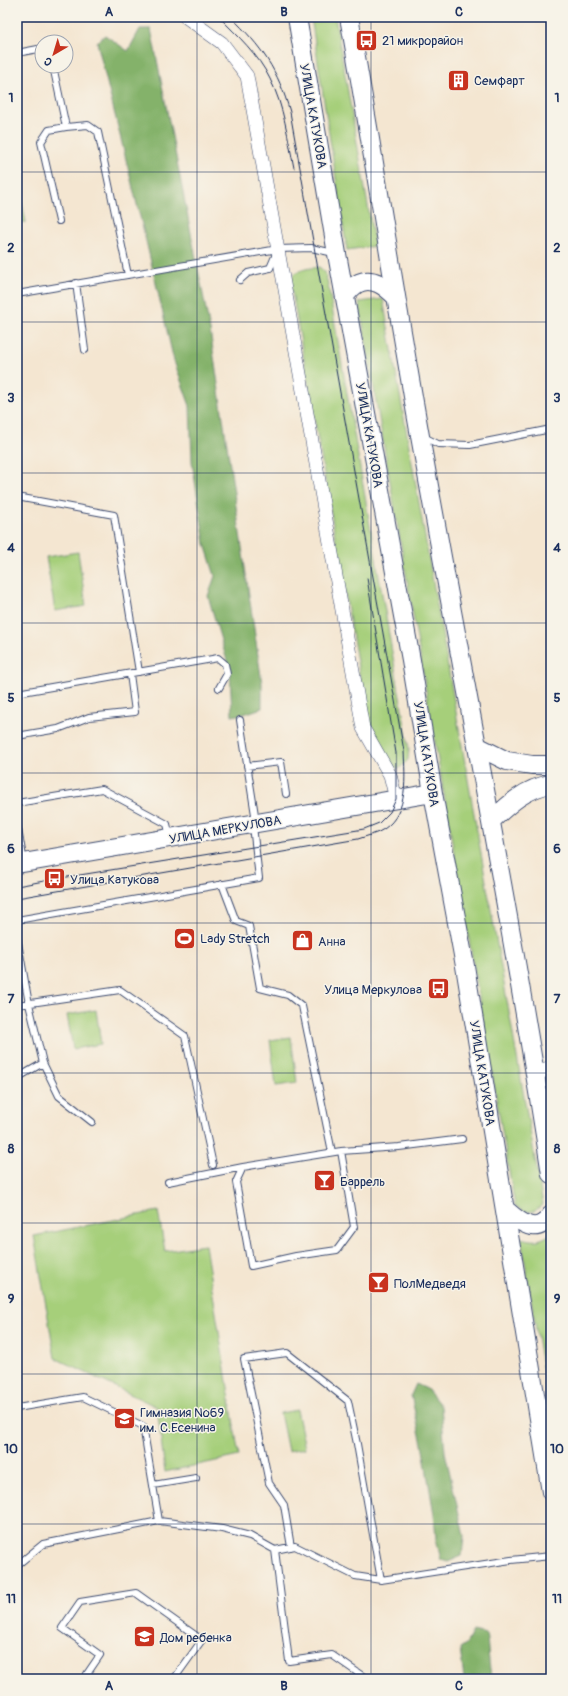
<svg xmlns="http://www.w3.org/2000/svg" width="568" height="1696" font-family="Pangolin,sans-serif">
	<rect width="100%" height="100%" fill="#f7f3e8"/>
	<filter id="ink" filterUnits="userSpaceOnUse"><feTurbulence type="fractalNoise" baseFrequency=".025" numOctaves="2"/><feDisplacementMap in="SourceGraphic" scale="8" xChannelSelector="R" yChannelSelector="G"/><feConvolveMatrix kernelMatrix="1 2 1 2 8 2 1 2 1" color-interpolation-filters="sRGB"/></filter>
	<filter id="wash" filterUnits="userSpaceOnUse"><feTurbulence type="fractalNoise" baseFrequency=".012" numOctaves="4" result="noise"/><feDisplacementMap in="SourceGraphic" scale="16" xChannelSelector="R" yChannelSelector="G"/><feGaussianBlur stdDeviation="0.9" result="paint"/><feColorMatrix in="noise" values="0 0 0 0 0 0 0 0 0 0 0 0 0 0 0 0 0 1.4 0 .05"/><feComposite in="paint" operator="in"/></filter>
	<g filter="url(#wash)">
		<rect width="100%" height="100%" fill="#f4e6d1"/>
		<!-- green -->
		<path fill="#a6cf7a" stroke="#607f6c" d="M311 17H335L375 246 347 250Z
			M17 180 26 222 17 223Z
			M319 267 325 272 328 284 409 749 408 760 399 769 389 767 367 718 290 280C296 268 307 269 319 267Z
			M383 299 543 1204 535 1211 525 1212 515 1206 359 302Z
			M78 552 86 606 55 611 46 557Z
			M96 1010 101 1044 73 1049 67 1015Z
			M291 1037 297 1083 276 1086 270 1040Z
			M158 1211 165 1251 205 1245 239 1456 165 1472 157 1407 55 1358 34 1236Z
			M549 1235 551 1248V1420L521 1238C533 1241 538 1242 549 1235Z
			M297 1410 305 1448 288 1451 280 1413Z"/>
		<!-- forest -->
		<path fill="#84b26a" stroke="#507064" d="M140 29H151L210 330 262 683V708L244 714 232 716 230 671 208 596 215 576 205 544 192 462 190 406 174 361 147 245 97 42 105 35 128 51Z
			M416 1384 427 1389 441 1406 445 1452 464 1536 462 1556 448 1562 441 1560 436 1539 434 1514 422 1444 411 1395Z
			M473 1631 486 1634C489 1649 488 1664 492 1679H464L460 1648 466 1644Z"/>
	</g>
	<g filter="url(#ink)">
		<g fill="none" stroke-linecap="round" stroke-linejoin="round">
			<defs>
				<path id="lane" d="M17 53 38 49 42 52
					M53 66 66 127 88 125 98 132 128 275
					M59 221 41 142 49 130 66 127
					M240 280 248 273 270 268 276 254
					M76 283 85 350
					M17 294 278 249 311 248 334 253
					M424 437 438 444 470 445 551 429
					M17 497 114 515 139 672
					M17 693 218 658 225 664 227 674 219 688
					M240 720 256 821
					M17 736 58 729 89 717 135 712 130 674
					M247 766 281 762 286 794
					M17 803 102 789 167 824 170 836
					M17 824 24 862
					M222 884 236 921 249 926 260 988 288 995 302 1006 332 1152
					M17 920 259 878 253 826
					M17 937 29 1004 43 1063 17 1078
					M17 1005 120 990 185 1036 213 1165
					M43 1063 59 1096 92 1122
					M243 1167 341 1151 399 1147 462 1139
					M168 1182 243 1167 236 1182 251 1266 296 1256 337 1250 354 1227 341 1151
					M17 1408 83 1397 143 1426 159 1521
					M153 1485 196 1478
					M291 1547 284 1505 269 1483 244 1359 287 1353 348 1401 357 1444 381 1580
					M17 1563 21 1562 43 1544 159 1521 222 1529 250 1536 275 1550
					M93 1679 87 1674 100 1655 62 1628 80 1602 136 1593 202 1640 174 1679
					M367 1679 332 1655 289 1661 275 1550 295 1546 355 1576 381 1580 511 1560 551 1556"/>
				<path id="street" d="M186 17 222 43 247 76 363 728 390 775 396 799
					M536 1076 551 1066"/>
				<path id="secondary" d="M297 17 337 254 411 660 433 793 465 966 551 1492
					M349 17C374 156 395 297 420 436 464 682 513 927 551 1174
					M345 296C348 292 352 287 357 284 372 275 386 287 396 297
					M477 746 507 761 532 765H551
					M491 821C509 804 526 788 551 784
					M17 864 433 793
					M505 1209C520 1222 536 1237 551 1215"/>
			</defs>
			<!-- lane casing -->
			<use href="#lane" stroke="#3c4a6f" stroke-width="8"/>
			<!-- street casing -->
			<use href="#street" stroke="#3c4a6f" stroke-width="14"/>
			<!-- secondary casing -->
			<use href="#secondary" stroke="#3c4a6f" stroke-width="20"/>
			<!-- lane -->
			<use href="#lane" stroke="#fff" stroke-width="6"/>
			<!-- street -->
			<use href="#street" stroke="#fff" stroke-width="13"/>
			<!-- secondary -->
			<use href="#secondary" stroke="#fff" stroke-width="18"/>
			<!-- tram -->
			<path stroke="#1b2f5e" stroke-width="1" d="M219 17C238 36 258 54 270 79 284 106 288 139 294 168
				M17 886 55 879 364 829 379 823 390 812 396 799V753L367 578
				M17 898 358 839C366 836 377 834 384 829 409 812 405 777 404 751L290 112C278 70 262 47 231 17"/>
		</g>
	</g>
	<!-- grid -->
	<path fill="none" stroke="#1b2f5e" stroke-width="1" stroke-opacity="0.55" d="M197 17V1679M371 17V1679M17 172H551M17 322H551M17 473H551M17 623H551M17 773H551M17 923H551M17 1073H551M17 1223H551M17 1374H551M17 1524H551"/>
	<!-- icons -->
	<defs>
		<symbol id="bus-square" viewBox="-11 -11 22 22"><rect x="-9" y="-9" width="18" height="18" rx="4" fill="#c8321e" stroke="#f7f3e8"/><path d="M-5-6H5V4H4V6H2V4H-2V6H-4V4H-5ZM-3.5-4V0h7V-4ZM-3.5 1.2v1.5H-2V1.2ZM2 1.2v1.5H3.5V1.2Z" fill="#fff"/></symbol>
		<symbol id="building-square" viewBox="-11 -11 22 22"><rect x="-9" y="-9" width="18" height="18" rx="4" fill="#c8321e" stroke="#f7f3e8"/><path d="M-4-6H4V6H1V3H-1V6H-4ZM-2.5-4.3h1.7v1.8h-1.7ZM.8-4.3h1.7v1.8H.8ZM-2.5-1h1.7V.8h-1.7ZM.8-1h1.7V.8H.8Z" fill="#fff"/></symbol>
		<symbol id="stadium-square" viewBox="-11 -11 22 22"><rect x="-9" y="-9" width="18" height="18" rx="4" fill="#c8321e" stroke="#f7f3e8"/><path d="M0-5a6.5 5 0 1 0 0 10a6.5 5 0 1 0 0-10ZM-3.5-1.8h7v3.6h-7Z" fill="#fff"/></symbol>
		<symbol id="shop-square" viewBox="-11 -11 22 22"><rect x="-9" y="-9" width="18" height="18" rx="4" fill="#c8321e" stroke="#f7f3e8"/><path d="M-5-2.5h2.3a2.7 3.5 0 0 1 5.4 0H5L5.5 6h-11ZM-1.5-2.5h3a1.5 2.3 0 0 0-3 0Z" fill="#fff"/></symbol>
		<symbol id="bar-square" viewBox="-11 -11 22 22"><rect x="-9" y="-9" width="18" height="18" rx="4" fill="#c8321e" stroke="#f7f3e8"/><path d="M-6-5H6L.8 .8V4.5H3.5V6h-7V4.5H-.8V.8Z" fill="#fff"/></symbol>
		<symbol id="school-square" viewBox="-11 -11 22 22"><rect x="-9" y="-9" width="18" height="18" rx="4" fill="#c8321e" stroke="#f7f3e8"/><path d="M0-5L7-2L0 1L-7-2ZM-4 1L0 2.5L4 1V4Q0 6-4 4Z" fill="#fff"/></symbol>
	</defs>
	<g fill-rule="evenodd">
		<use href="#bus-square" x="354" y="28" width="25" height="25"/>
		<use href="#building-square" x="446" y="68" width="25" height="25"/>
		<use href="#bus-square" x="42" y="866" width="25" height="25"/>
		<use href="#stadium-square" x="172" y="926" width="25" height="25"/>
		<use href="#shop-square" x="290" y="928" width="25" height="25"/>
		<use href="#bus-square" x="426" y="976" width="25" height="25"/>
		<use href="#bar-square" x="312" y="1168" width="25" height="25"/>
		<use href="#bar-square" x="366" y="1270" width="25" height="25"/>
		<use href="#school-square" x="112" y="1406" width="25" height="25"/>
		<use href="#school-square" x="132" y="1624" width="25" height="25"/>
	</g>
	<g text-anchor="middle" stroke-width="3" stroke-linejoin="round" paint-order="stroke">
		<!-- poi labels -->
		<g font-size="13" fill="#1b2f5e" stroke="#f7f3e8" text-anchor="start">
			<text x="382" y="45">21 микрорайон</text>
			<text x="474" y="85">Семфарт</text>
			<text x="70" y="884">Улица Катукова</text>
			<text x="200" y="943">Lady Stretch</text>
			<text x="318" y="946">Анна</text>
			<text x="422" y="994" text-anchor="end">Улица Меркулова</text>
			<text x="340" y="1186">Баррель</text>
			<text x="394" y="1288">ПолМедведя</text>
			<text x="140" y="1417">Гимназия №69<tspan x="140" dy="15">им. С.Есенина</tspan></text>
			<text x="160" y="1642">Дом ребенка</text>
		</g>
		<!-- street labels -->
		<g font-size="13" fill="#1b2f5e" stroke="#f7f3e8">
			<text transform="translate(314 116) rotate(80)" y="5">УЛИЦА КАТУКОВА</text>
			<text transform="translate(370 435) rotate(80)" y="5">УЛИЦА КАТУКОВА</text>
			<text transform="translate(427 754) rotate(81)" y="5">УЛИЦА КАТУКОВА</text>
			<text transform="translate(225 829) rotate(-10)" y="5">УЛИЦА МЕРКУЛОВА</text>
			<text transform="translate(483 1073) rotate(81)" y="5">УЛИЦА КАТУКОВА</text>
		</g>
	</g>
	<!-- margin -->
	<rect width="568" height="1696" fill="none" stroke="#f7f3e8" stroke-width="44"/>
	<!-- north arrow -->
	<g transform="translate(54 54) rotate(218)"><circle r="19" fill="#f7f3e8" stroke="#9fa5b1"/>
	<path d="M0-3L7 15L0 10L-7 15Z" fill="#c8321e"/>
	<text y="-6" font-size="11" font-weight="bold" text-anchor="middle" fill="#1b2f5e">С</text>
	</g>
	<rect x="22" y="22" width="524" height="1652" fill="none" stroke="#1b2f5e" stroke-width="1.5"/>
	<g font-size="13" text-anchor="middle" font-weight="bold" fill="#1b2f5e">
		<text x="109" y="16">A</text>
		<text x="284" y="16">B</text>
		<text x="459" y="16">C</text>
		<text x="11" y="102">1</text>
		<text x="557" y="102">1</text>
		<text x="11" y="252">2</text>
		<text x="557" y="252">2</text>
		<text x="11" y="402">3</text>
		<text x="557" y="402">3</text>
		<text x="11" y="552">4</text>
		<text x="557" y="552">4</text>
		<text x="11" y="702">5</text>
		<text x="557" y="702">5</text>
		<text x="11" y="853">6</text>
		<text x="557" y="853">6</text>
		<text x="11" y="1003">7</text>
		<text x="557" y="1003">7</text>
		<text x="11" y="1153">8</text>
		<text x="557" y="1153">8</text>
		<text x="11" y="1303">9</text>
		<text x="557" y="1303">9</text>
		<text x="11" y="1453">10</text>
		<text x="557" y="1453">10</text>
		<text x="11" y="1603">11</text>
		<text x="557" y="1603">11</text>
		<text x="109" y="1690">A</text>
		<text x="284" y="1690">B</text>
		<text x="459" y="1690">C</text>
	</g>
</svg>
